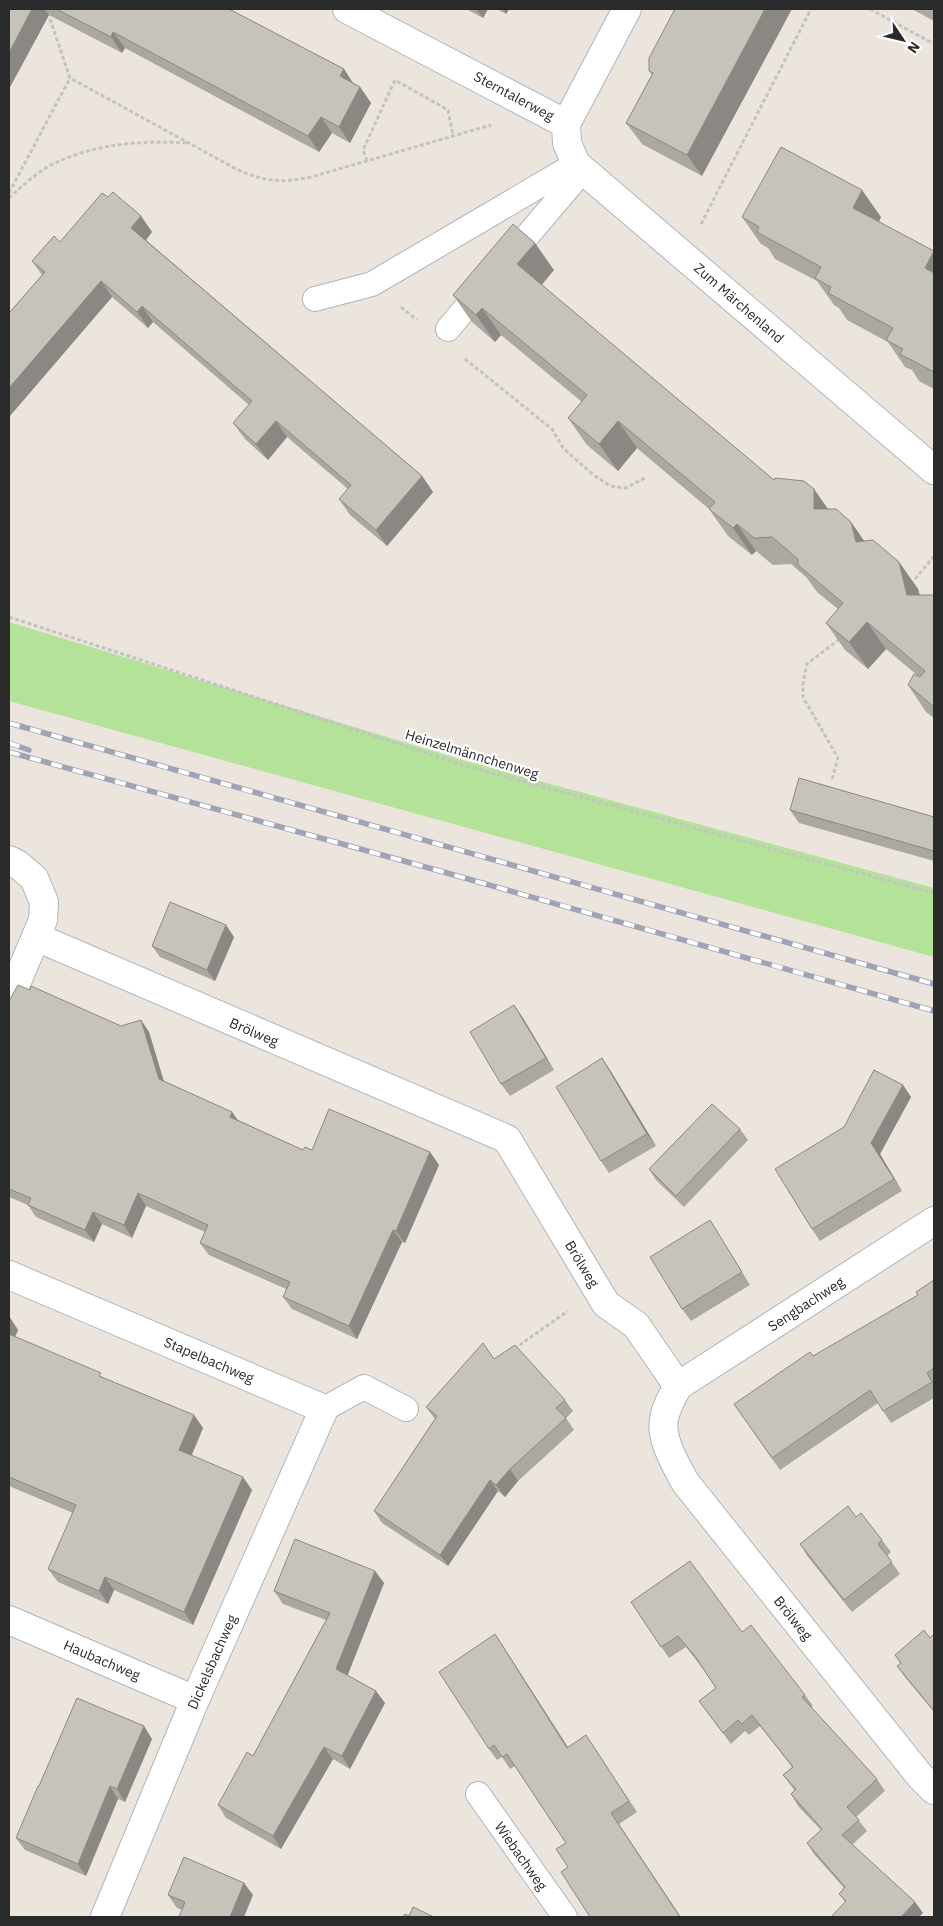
<svg xmlns="http://www.w3.org/2000/svg" width="943" height="1926" font-family="'IBM Plex Sans',sans-serif">
	<rect width="100%" height="100%" fill="#ece5dd"/>
	<!-- green -->
	<path fill="#b5e299" d="M9 622 466 761 934 888V957L9 701Z"/>
	<g fill="none" stroke-linecap="round" stroke-linejoin="round">
		<defs>
			<path id="lane" d="M506 261 583 170
				M315 299 372 284 576 164
				M448 329 484 286
				M324 1409 364 1387 406 1409
				M478 1794 565 1917"/>
			<path id="street" d="M347 9 566 124
				M627 9 566 124 567 143 576 164 934 470
				M9 860 17 864 34 878 44 902 43 920 9 1000
				M36 937 507 1139 606 1304 636 1325 678 1386
				M934 1221 678 1386C672 1397 666 1407 664 1419 660 1439 676 1465 685 1482L920 1776 934 1790
				M9 1275 324 1409 195 1700 105 1917
				M9 1620 195 1700"/>
		</defs>
		<!-- lane casing -->
		<use href="#lane" stroke="#b0b4be" stroke-width="26"/>
		<!-- street casing -->
		<use href="#street" stroke="#b0b4be" stroke-width="30"/>
		<!-- path -->
		<path stroke="#c3c3c3" stroke-width="3" stroke-dasharray="4 2.5" stroke-linecap="butt" d="M870 9 934 44
			M50 19 70 78 238 170C267 182 280 183 311 177L491 125
			M367 161 363 150 395 80 448 110 453 135
			M9 193 70 78
			M9 198C22 186 35 174 51 165 93 144 140 140 186 143
			M701 224 811 9
			M401 307 417 320
			M465 359 552 429 563 448 591 473 610 486 626 488 645 478
			M915 579 934 556
			M9 617 463 765 934 893
			M832 779 838 758 803 697V683L807 664 841 638
			M514 1349 568 1311"/>
		<!-- lane -->
		<use href="#lane" stroke="#fff" stroke-width="24"/>
		<!-- street -->
		<use href="#street" stroke="#fff" stroke-width="28"/>
		<defs>
			<path id="rail" d="M9 723 934 984
				M9 743 29 750
				M9 752 440 871 934 1011"/>
		</defs>
		<!-- rail casing -->
		<use href="#rail" stroke="#9fa3b5" stroke-width="5.5"/>
		<!-- rail -->
		<use href="#rail" stroke="#fff" stroke-width="4" stroke-dasharray="11" stroke-linecap="butt"/>
	</g>
	<!-- wall -->
	<path fill="#aba8a1" d="M9 9H229L344 69 353 84 360 87 371 103 350 143 332 133 319 152 125 48 122 53 49 15 10 87H9Z
		M466 9H488L483 18Z
		M497 9H509L506 14Z
		M912 9H934V21Z
		M649 58 702 176 642 144 626 123 652 75 649 71Z
		M108 197 141 216 152 232 146 240 422 476 433 492 387 546 350 515 339 499 348 489 287 437 268 460 245 439 233 423 249 405 153 322 148 328 112 297 9 417V313L42 275 32 261 60 242Z
		M742 217H881L879 222 934 252V389L919 381 912 370 905 367 888 342 847 320 839 308 834 305 817 281 775 259 768 248 761 244Z
		M554 270 542 285 774 480 827 509 864 541 899 562 918 589 920 595H934V718L926 712 908 685 917 675 886 649 868 669 845 650 826 623 838 609 817 592 807 578 791 564 773 565 756 551 752 555 728 536 709 509 637 448 618 471 587 445 568 418 582 402 501 335 495 342 472 322 453 295Z
		M790 810 934 817V861L799 823Z
		M234 937 215 981 160 957 152 946Z
		M30 990 121 1026 141 1020 149 1032 164 1082 232 1112 238 1120 303 1150 430 1152 439 1165 405 1243 402 1242 357 1339 292 1309 283 1297 286 1289 209 1255 200 1243 205 1232 146 1206 132 1238 102 1224 94 1242 36 1217 28 1205 9 1197V1001Z
		M514 1005 523 1018 554 1070 510 1096 501 1084Z
		M602 1058 610 1070 656 1146 609 1173 601 1161Z
		M903 1085 911 1097 880 1154 902 1191 820 1241 812 1229 844 1127Z
		M740 1129 748 1140 684 1207 656 1180 649 1169Z
		M710 1220 750 1285 691 1321 682 1309Z
		M934 1280V1398L891 1423 878 1403 780 1470 734 1404 918 1295Z
		M9 1316 18 1330 15 1337 104 1378 194 1415 203 1428 192 1455 252 1490 193 1625 114 1590 108 1604 58 1582 48 1569 73 1513 9 1486Z
		M494 1359 565 1400 573 1411 566 1418 574 1430 518 1481 505 1497 498 1491 448 1566 382 1523 374 1511 435 1419 426 1407Z
		M856 1517 882 1540 891 1552 887 1556 900 1574 852 1612 808 1557 800 1544Z
		M375 1571 384 1583 347 1675 385 1703 350 1769 333 1759 281 1849 226 1818 218 1805 253 1756 326 1620 283 1604 274 1591Z
		M631 1602 742 1632 805 1695 813 1706 811 1707 877 1779 885 1791 856 1817 867 1831 852 1845 915 1902 923 1913 845 1902 839 1894 844 1888 814 1854 807 1843 821 1830 798 1806 791 1794 795 1791 783 1775 792 1767 760 1726 749 1735 745 1731 731 1744 707 1712 716 1688 703 1669 686 1647 669 1658Z
		M495 1634 568 1747 586 1735 637 1812 619 1824 681 1917H590L568 1867 566 1843 515 1766 510 1769 502 1757 497 1760 489 1749Z
		M934 1634V1712L904 1676 897 1666 900 1663 895 1655 930 1638Z
		M152 1739 125 1802 118 1799 86 1876 25 1850 16 1838 39 1786Z
		M244 1883 253 1895 182 1910 177 1908 168 1895Z"/>
	<!-- shaded-wall -->
	<path fill="#8b8883" d="M32 9H44L49 15 10 87 9 86V53Z
		M476 9H488L483 18Z
		M503 9H509L506 14Z
		M765 9H792L702 176 687 155Z
		M113 32 125 48 122 53 111 37Z
		M344 69 355 86 340 76Z
		M360 87 371 103 350 143 339 127Z
		M321 117 332 133 319 152 308 136Z
		M862 190 881 217 872 235 853 208Z
		M141 216 152 232 143 244 131 228Z
		M535 243 554 270 536 291 517 264Z
		M934 252V282L925 268Z
		M101 281 112 297 9 417V388Z
		M142 306 153 322 148 328 137 312Z
		M482 308 501 335 495 342 476 315Z
		M276 421 287 437 268 460 256 444Z
		M618 421 637 448 618 471 599 444Z
		M422 476 433 492 387 546 376 530Z
		M814 489 833 516 814 509Z
		M851 522 870 549 856 542Z
		M737 524 756 551 752 555 733 528Z
		M899 562 918 589 926 623 907 595Z
		M867 622 886 649 868 669 849 642Z
		M226 925 234 937 215 981 207 970Z
		M514 1005 523 1018 554 1070 546 1058Z
		M141 1020 149 1032 167 1092 159 1079Z
		M602 1058 610 1070 656 1146 647 1134Z
		M903 1085 911 1097 880 1154 902 1191 894 1179 871 1143Z
		M232 1112 240 1124 230 1117Z
		M430 1152 439 1165 405 1243 396 1231Z
		M138 1193 146 1206 132 1238 124 1225Z
		M93 1212 102 1224 94 1242 85 1230Z
		M393 1230 402 1242 357 1339 349 1326Z
		M9 1316 18 1330 12 1344 9 1340Z
		M194 1415 203 1428 188 1463 179 1450Z
		M510 1469 518 1481 505 1497 496 1485Z
		M243 1477 252 1490 193 1625 184 1612Z
		M490 1480 498 1491 448 1566 440 1555Z
		M375 1571 384 1583 345 1682 336 1669Z
		M105 1577 114 1590 108 1604 99 1591Z
		M495 1634 503 1646 575 1759 567 1748Z
		M376 1691 385 1703 350 1769 342 1756Z
		M144 1726 152 1739 125 1802 117 1789Z
		M324 1747 333 1759 281 1849 273 1836Z
		M110 1786 118 1799 86 1876 78 1864Z
		M244 1883 253 1895 244 1917H230Z
		M915 1902 923 1913 919 1917H901Z"/>
	<!-- building -->
	<path fill="#c7c3bb" stroke="#8b8883" d="M9 9H32L9 53Z
		M56 9H229L344 69 340 76 360 87 339 127 321 117 308 136 113 32 111 37Z
		M675 9H765L687 155 626 123 653 73 649 71V58Z
		M781 147 862 190 853 208 934 251 925 268 934 273V372L900 354 903 349 886 340 893 328 828 293 831 287 815 278 821 267 757 232 759 227 742 217Z
		M113 192 141 216 131 228 422 476 376 530 339 499 351 485 276 421 256 444 233 423 252 401 142 306 137 312 101 281 9 388V313L45 272 32 261 54 236 60 242 102 193 108 197Z
		M513 224 535 243 517 264 774 480 775 478 804 481 814 489V509H836L851 522 856 542 873 540 899 562 907 595H934V707L908 685 914 674 920 677 925 671 867 622 849 642 826 623 843 603 798 565V559L772 537 754 538 737 524 733 528 709 509 715 502 618 421 599 444 568 418 587 395 482 308 476 315 453 295Z
		M799 778 934 817V851L790 810Z
		M170 902 226 925 207 970 152 946Z
		M18 985 30 990 31 986 121 1026 141 1020 159 1079 232 1112 230 1117 303 1150 305 1147 312 1150 329 1109 430 1152 396 1231 393 1230 349 1326 283 1297 290 1282 200 1243 208 1225 138 1193 124 1225 93 1212 85 1230 28 1205 31 1198 9 1189V1001Z
		M514 1005 546 1058 501 1084 470 1032Z
		M602 1058 647 1134 601 1161 556 1087Z
		M874 1070 903 1085 871 1143 894 1179 812 1229 775 1169 844 1127Z
		M712 1104 740 1129 676 1196 649 1169Z
		M710 1220 742 1272 682 1309 650 1257Z
		M934 1280V1368L927 1373 932 1382 883 1411 870 1390 772 1458 734 1404 810 1352 813 1356 918 1295 916 1292Z
		M9 1334 101 1373 99 1376 194 1415 179 1450 243 1477 184 1612 105 1577 99 1591 48 1569 76 1505 9 1477Z
		M483 1343 494 1359 515 1345 565 1400 556 1408 566 1418 510 1469 496 1485 490 1480 440 1555 374 1511 437 1416 426 1407Z
		M848 1506 856 1517 861 1513 882 1540 878 1544 892 1562 844 1600 800 1544Z
		M295 1539 375 1571 336 1669 376 1691 342 1756 324 1747 273 1836 218 1805 247 1752 253 1756 330 1613 274 1591Z
		M690 1561 742 1632 751 1625 805 1695 802 1697 877 1779 847 1807 859 1820 842 1835 915 1902 901 1917H831L846 1901 839 1894 845 1887 807 1843 822 1829 791 1794 796 1789 783 1775 793 1767 752 1715 742 1724 738 1720 723 1733 699 1701 716 1688 697 1659 678 1636 661 1647 631 1602Z
		M924 1630 930 1638 934 1634V1711L897 1666 901 1663 895 1655Z
		M495 1634 567 1748 586 1735 629 1801 611 1813 680 1917H590L561 1872 568 1867 556 1849 566 1843 507 1754 502 1757 494 1745 489 1749 439 1672Z
		M77 1698 144 1726 117 1789 110 1786 78 1864 16 1838 38 1786H39Z
		M184 1857 244 1883 230 1917H179L185 1902 168 1895Z
		M413 1907 434 1917H403L405 1914 409 1916Z"/>
	<g text-anchor="middle" stroke-width="4.5" stroke-linejoin="round" paint-order="stroke">
		<!-- street labels -->
		<g font-size="14" fill="#2a2a2a" stroke="#fff">
			<text transform="translate(514 96) rotate(28)" y="5">Sterntalerweg</text>
			<text transform="translate(739 303) rotate(41)" y="5">Zum Märchenland</text>
			<text transform="translate(472 754) rotate(17)" y="5">Heinzelmännchenweg</text>
			<text transform="translate(254 1032) rotate(23)" y="5">Brölweg</text>
			<text transform="translate(582 1264) rotate(59)" y="5">Brölweg</text>
			<text transform="translate(806 1304) rotate(-33)" y="5">Sengbachweg</text>
			<text transform="translate(209 1360) rotate(23)" y="5">Stapelbachweg</text>
			<text transform="translate(793 1618) rotate(51)" y="5">Brölweg</text>
			<text transform="translate(102 1660) rotate(23)" y="5">Haubachweg</text>
			<text transform="translate(212 1662) rotate(-66)" y="5">Dickelsbachweg</text>
			<text transform="translate(521 1856) rotate(55)" y="5">Wiebachweg</text>
		</g>
	</g>
	<!-- border -->
	<rect width="943" height="1926" fill="none" stroke="#2a2a2a" stroke-width="20"/>
	<!-- north arrow -->
	<g transform="translate(903 40) rotate(125)" stroke="#ffffff" stroke-width="4" paint-order="stroke">
	<path d="M0-4L9 19L0 12L-9 19Z" fill="#2a2a2a"/>
	<text y="-8" font-size="14" font-weight="bold" text-anchor="middle" fill="#2a2a2a">N</text>
	</g>
</svg>
